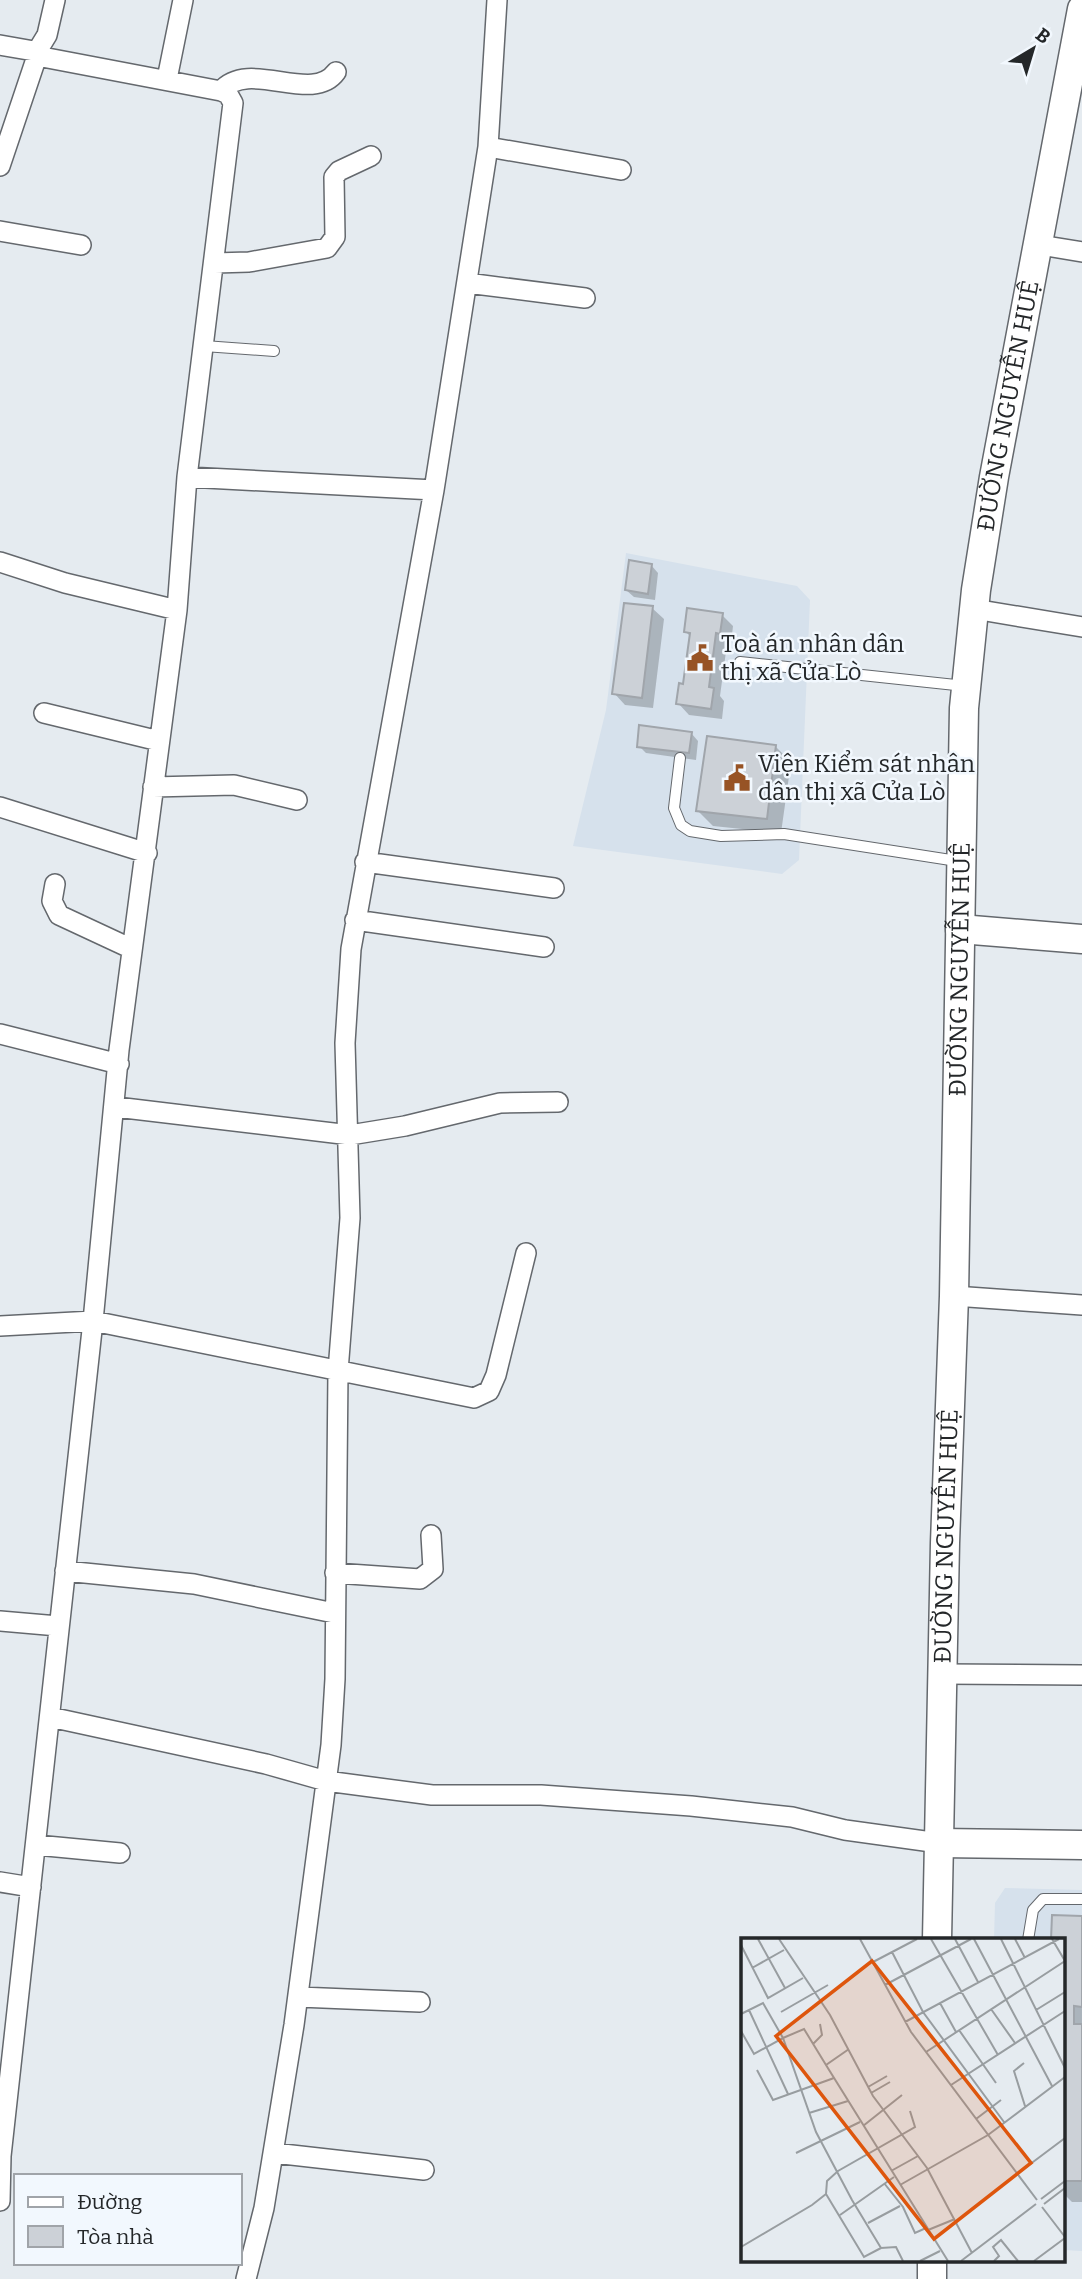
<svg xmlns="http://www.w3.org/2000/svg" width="1082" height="2279" font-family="Bitter,serif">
	<rect width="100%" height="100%" fill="#e5ebf0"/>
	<!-- built -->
	<path fill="#d6e1ec" d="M626 553 797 586 810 600 799 860 782 874 573 846 606 710Z
		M1005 1888 1082 1890V2251L1063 2250V1940H994L995 1903Z"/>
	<!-- shadow -->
	<path fill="#0003" d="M651 565 658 573 655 600 634 597 626 590Z
		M652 608 664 619 653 708 625 705 614 693Z
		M722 615 733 626 731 644H727L720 696 724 701 722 719 689 715 678 703 685 686 691 637 686 632Z
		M691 733 698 741 696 760 646 753 639 746Z
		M775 746 791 762 781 833 713 826 698 811Z
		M1082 1917V2202H1072L1063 2193V1940Z"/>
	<!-- building -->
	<path fill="#ccd1d7" stroke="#a0a5ab" stroke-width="2" d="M629 560 652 564 648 594 625 590Z
		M624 603 653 606 642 698 612 694Z
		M687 608 723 613 720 634 716 633 709 687 714 688 711 709 676 704 679 683 683 684 690 633 684 632Z
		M639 725 692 732 689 753 637 747Z
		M707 736 776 745 767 819 696 811Z
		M1052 1915 1082 1916V2007L1074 2006V2024H1082V2181H1063V1940H1051Z"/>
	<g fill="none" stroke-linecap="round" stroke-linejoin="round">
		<defs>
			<path id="lane" d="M204 346 274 351
				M740 662 965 686
				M680 758 674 808 681 825 690 831 721 836 784 834 957 861
				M1028 1940 1033 1910 1043 1899H1082"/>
			<path id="street" d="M0 45 34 51 37 56 0 166
				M36 53 47 35 55 0
				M37 56 221 91 228 94 233 103 187 477
				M167 79 183 0
				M221 91C249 58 312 105 336 72
				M488 147 621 170
				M0 231 81 245
				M1040 245 1082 252
				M215 263 249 262 327 248 335 237 334 177 339 171 371 156
				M467 283 585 298
				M0 562 65 583 177 610
				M974 609 1082 627
				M44 713 159 741
				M153 787 234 785 297 800
				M0 807 147 853
				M365 862 554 888
				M55 884 52 901 59 915 132 949
				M355 920 544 947
				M0 1034 119 1064
				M116 1107 350 1135 405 1126 500 1103 558 1102
				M954 1296 1082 1305
				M0 1326 93 1321 474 1398 489 1391 496 1375 526 1253
				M65 1571 194 1584 334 1613
				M335 1573 420 1579 433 1569 431 1535
				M0 1621 58 1626
				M943 1674 1082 1675
				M50 1717 266 1764 326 1781 432 1795H541L691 1806 792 1817 845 1830 939 1843
				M36 1845 120 1853
				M0 1882 31 1887
				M299 1997 420 2002
				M274 2153 424 2170
				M0 2201 1 2156 93 1321 119 1050 177 610 187 477 434 490
				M246 2279 264 2208 294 2025 331 1745 335 1679 338 1371 350 1218 345 1043 351 949 434 490 488 147 497 0"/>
			<g id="secondary">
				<path d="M960 929 1082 939"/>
				<path d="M939 1843 1082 1845"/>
				<path id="s1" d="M937 1940 945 1543 954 1296 964 708 976 590 994 477 1082 9"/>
				<path d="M932 2279V2260"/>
			</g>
		</defs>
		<!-- lane casing -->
		<use href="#lane" stroke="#64686d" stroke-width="12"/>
		<!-- street casing -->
		<use href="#street" stroke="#64686d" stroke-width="22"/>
		<!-- secondary casing -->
		<use href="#secondary" stroke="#64686d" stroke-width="31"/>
		<!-- lane -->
		<use href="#lane" stroke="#fff" stroke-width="10"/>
		<!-- street -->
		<use href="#street" stroke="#fff" stroke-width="19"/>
		<!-- secondary -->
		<use href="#secondary" stroke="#fff" stroke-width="28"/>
	</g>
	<!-- icons -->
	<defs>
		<symbol id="civic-bare" viewBox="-9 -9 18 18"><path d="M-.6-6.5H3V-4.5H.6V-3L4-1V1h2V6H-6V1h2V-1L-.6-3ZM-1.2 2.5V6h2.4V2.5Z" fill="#975325" stroke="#f2f8fe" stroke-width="2.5" paint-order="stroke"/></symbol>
	</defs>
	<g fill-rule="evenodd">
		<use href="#civic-bare" x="681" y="639" width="38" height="38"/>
		<use href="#civic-bare" x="718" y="759" width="38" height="38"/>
	</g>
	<g text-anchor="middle" stroke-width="5" stroke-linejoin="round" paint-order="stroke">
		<!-- street labels -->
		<g font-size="24" fill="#242729" stroke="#f2f8fe">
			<text dy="8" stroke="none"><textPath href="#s1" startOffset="1538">ĐƯỜNG NGUYỄN HUỆ</textPath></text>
			<text dy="8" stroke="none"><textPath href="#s1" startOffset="971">ĐƯỜNG NGUYỄN HUỆ</textPath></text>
			<text dy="8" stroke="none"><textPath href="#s1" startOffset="404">ĐƯỜNG NGUYỄN HUỆ</textPath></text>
		</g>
		<!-- poi labels -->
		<g font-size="24" fill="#242729" stroke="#f2f8fe" text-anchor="start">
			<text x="721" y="652">Toà án nhân dân<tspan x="721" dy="28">thị xã Cửa Lò</tspan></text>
			<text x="758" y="772">Viện Kiểm sát nhân<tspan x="758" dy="28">dân thị xã Cửa Lò</tspan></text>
		</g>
	</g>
	<!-- overview -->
	<g transform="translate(741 1938)">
		<rect width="324" height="324" fill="#e5ebf0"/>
		<path fill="none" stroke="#989da0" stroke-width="2" d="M17 1 44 50M38 1 89 77 132 158 186 230 231 315M119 1 170 94 296 262M190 1 257 117M214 1 237 44M233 1 311 148M260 1 324 130M274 1 284 20M0 7 27 60 62 40M151 14 182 74 263 184M132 24 176 1M11 30 43 12M144 47 230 1M199 65 215 94M250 71 274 105M8 72 47 156M295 72 324 54M40 74 87 47M0 76 22 65 42 100M164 84 318 1M218 92 255 145M0 93 13 116 42 100 75 194 111 262 140 310 155 309 162 323M42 100 63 91 85 127M72 106 81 97 79 86M108 111 85 127 207 323M185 114 324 23 311 1M283 125 273 133 284 168M16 132 32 162 93 140M210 147 324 73M127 149 146 138M130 155 149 144M68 175 107 163M235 181 260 162M122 188 161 157M55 215 119 184M150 233 177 218M276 236 324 200M143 245 162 269 174 295 185 290M159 247 247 197 324 139M85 256 123 319 140 310M300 261 324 243M303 266 324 250M301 269 324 299M99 277 153 239M127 285 159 268M187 292 214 281M0 309 71 267 85 256 86 243 97 233 174 189 169 173M179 323 199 313M220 323 295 266M253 323 258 318 252 309 260 302 277 323M293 323 324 300"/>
		<path fill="#de560d" fill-opacity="0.15" stroke="#de560d" stroke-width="3.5" d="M131 23 290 225 193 301 35 98Z"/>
		<rect width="324" height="324" fill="none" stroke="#242729" stroke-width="3.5"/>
	</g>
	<!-- legend -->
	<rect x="14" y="2174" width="228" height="91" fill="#f2f8fe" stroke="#a0a4a9" stroke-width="2"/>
	<rect x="28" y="2197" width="35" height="10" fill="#ffffff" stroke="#a0a4a9" stroke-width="2"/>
	<text x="77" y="2209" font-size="21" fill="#242729">Đường</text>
	<rect x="28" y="2226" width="35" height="21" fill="#ccd1d7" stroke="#a0a4a9" stroke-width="2"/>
	<text x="77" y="2244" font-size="21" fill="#242729">Tòa nhà</text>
	<!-- north arrow -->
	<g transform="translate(1033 49) rotate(38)" stroke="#f2f8fe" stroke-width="5" paint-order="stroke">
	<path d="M0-5L12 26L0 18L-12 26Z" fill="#242729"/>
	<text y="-10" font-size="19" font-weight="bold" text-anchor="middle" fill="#242729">B</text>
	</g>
</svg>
